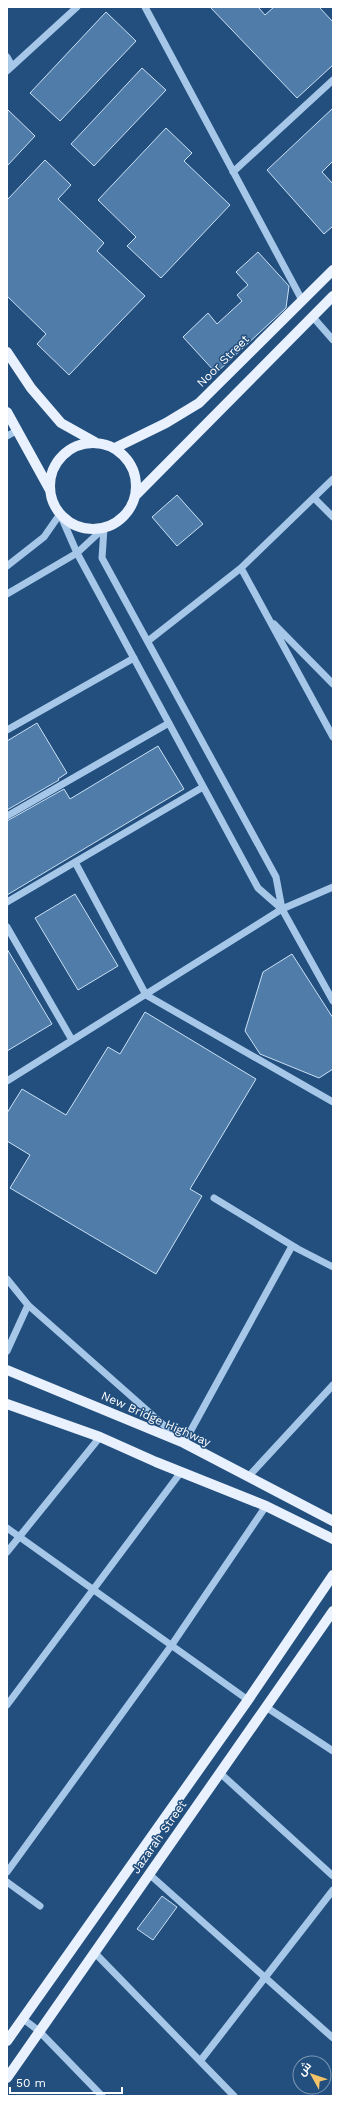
<svg xmlns="http://www.w3.org/2000/svg" width="340" height="2103" font-family="'Work Sans',Cairo,sans-serif">
	<rect width="100%" height="100%" fill="#224f7e"/>
	<!-- building -->
	<path fill="#4f7ca9" stroke="#cae0f5" d="M210 7H258L265 15 274 7H319L333 22V65L297 98Z
		M106 12 136 41 60 121 30 93Z
		M142 68 166 90 94 166 71 144Z
		M333 108V161L322 172 333 184V226L324 234 267 170Z
		M7 109 35 136 7 166Z
		M166 128 192 153 184 161 230 205 161 278 127 246 136 237 98 200Z
		M45 160 71 185 58 199 104 243 97 251 145 296 69 375 37 344 46 334 7 296V200Z
		M258 252 289 286 286 308 216 373 183 337 208 313 217 324 242 301 237 295 248 285 236 272Z
		M177 495 203 524 177 546 152 517Z
		M37 723 67 773 58 779 59 780 7 810V741Z
		M158 746 184 789 7 895V821L64 789 70 799Z
		M75 894 118 966 78 990 35 918Z
		M7 949 52 1024 7 1051Z
		M292 954 333 1018V1069L319 1078 260 1054 245 1031 263 972Z
		M145 1012 256 1079 190 1189 202 1196 156 1274 10 1188 30 1155 7 1141V1113L22 1089 66 1115 108 1047 120 1054Z
		M162 1896 177 1907 153 1940 137 1929Z"/>
	<g fill="none" stroke-linecap="round" stroke-linejoin="round">
		<!-- minor -->
		<path stroke="#a6c7e7" stroke-width="7" d="M145 7 302 300
			M7 57 12 66
			M7 71 77 7
			M233 172 333 80
			M312 316 333 340
			M7 436 18 430
			M314 498 333 517
			M60 514 77 553 258 888 282 909
			M104 528 102 558 276 877 282 909 333 1001
			M7 566 44 537 60 514
			M241 568 333 737
			M7 594 77 553 104 528
			M274 624 333 684
			M148 641 241 568 333 479
			M7 730 134 658
			M7 816 169 723
			M75 862 146 995 333 1102
			M7 902 203 787
			M7 927 72 1040
			M7 1081 282 909 333 887
			M214 1198 298 1249 333 1267
			M7 1279 28 1305 184 1443 292 1246
			M7 1351 28 1305
			M248 1477 333 1385
			M7 1528 248 1700
			M7 1552 100 1437
			M7 1705 181 1472
			M266 1707 333 1751
			M220 1773 333 1876
			M7 1872 171 1646 266 1506
			M149 1874 333 2038
			M7 1882 40 1906
			M94 1952 234 2096
			M22 2018 39 2031 102 2096
			M201 2060 333 1890"/>
		<!-- major -->
		<path stroke="#e8f1fd" stroke-width="10" d="M7 352 31 388 61 423 95 442
			M7 412 50 490
			M50 486a43 43 0 1 1 86 0a43 43 0 1 1-86 0Z
			M115 448 166 423 199 403 333 270
			M135 496 333 296
			M7 1370 184 1443 333 1521
			M7 1404 100 1437 156 1462 266 1506 333 1539
			M7 2041 248 1700 333 1575
			M7 2078 333 1611"/>
	</g>
	<g text-anchor="middle" stroke-width="3" stroke-linejoin="round" paint-order="stroke">
		<!-- street labels -->
		<g font-size="12" fill="#fff" stroke="#224f7e">
			<text transform="translate(223 361) rotate(-45)" y="4">Noor Street</text>
			<text transform="translate(156 1419) rotate(24)" y="4">New Bridge Highway</text>
			<text transform="translate(159 1837) rotate(-55)" y="4">Jazarah Street</text>
		</g>
	</g>
	<!-- border -->
	<rect width="340" height="2103" fill="none" stroke="#ffffff" stroke-width="16"/>
	<!-- north arrow -->
	<g transform="translate(312 2075) rotate(310)"><circle r="19" fill="#224f7e" stroke="#7a95b2"/>
	<path d="M0-3L7 15L0 10L-7 15Z" fill="#f2c368"/>
	<text y="-6" font-size="11" font-weight="bold" text-anchor="middle" fill="#ffffff">ش</text>
	</g>
	<!-- scale -->
	<path d="M10 2087v6h112v-6" fill="none" stroke="#ffffff" stroke-width="2"/>
	<text x="16" y="2087" font-size="12" fill="#ffffff" stroke="#224f7e" stroke-width="3" paint-order="stroke">50 m</text>
</svg>
